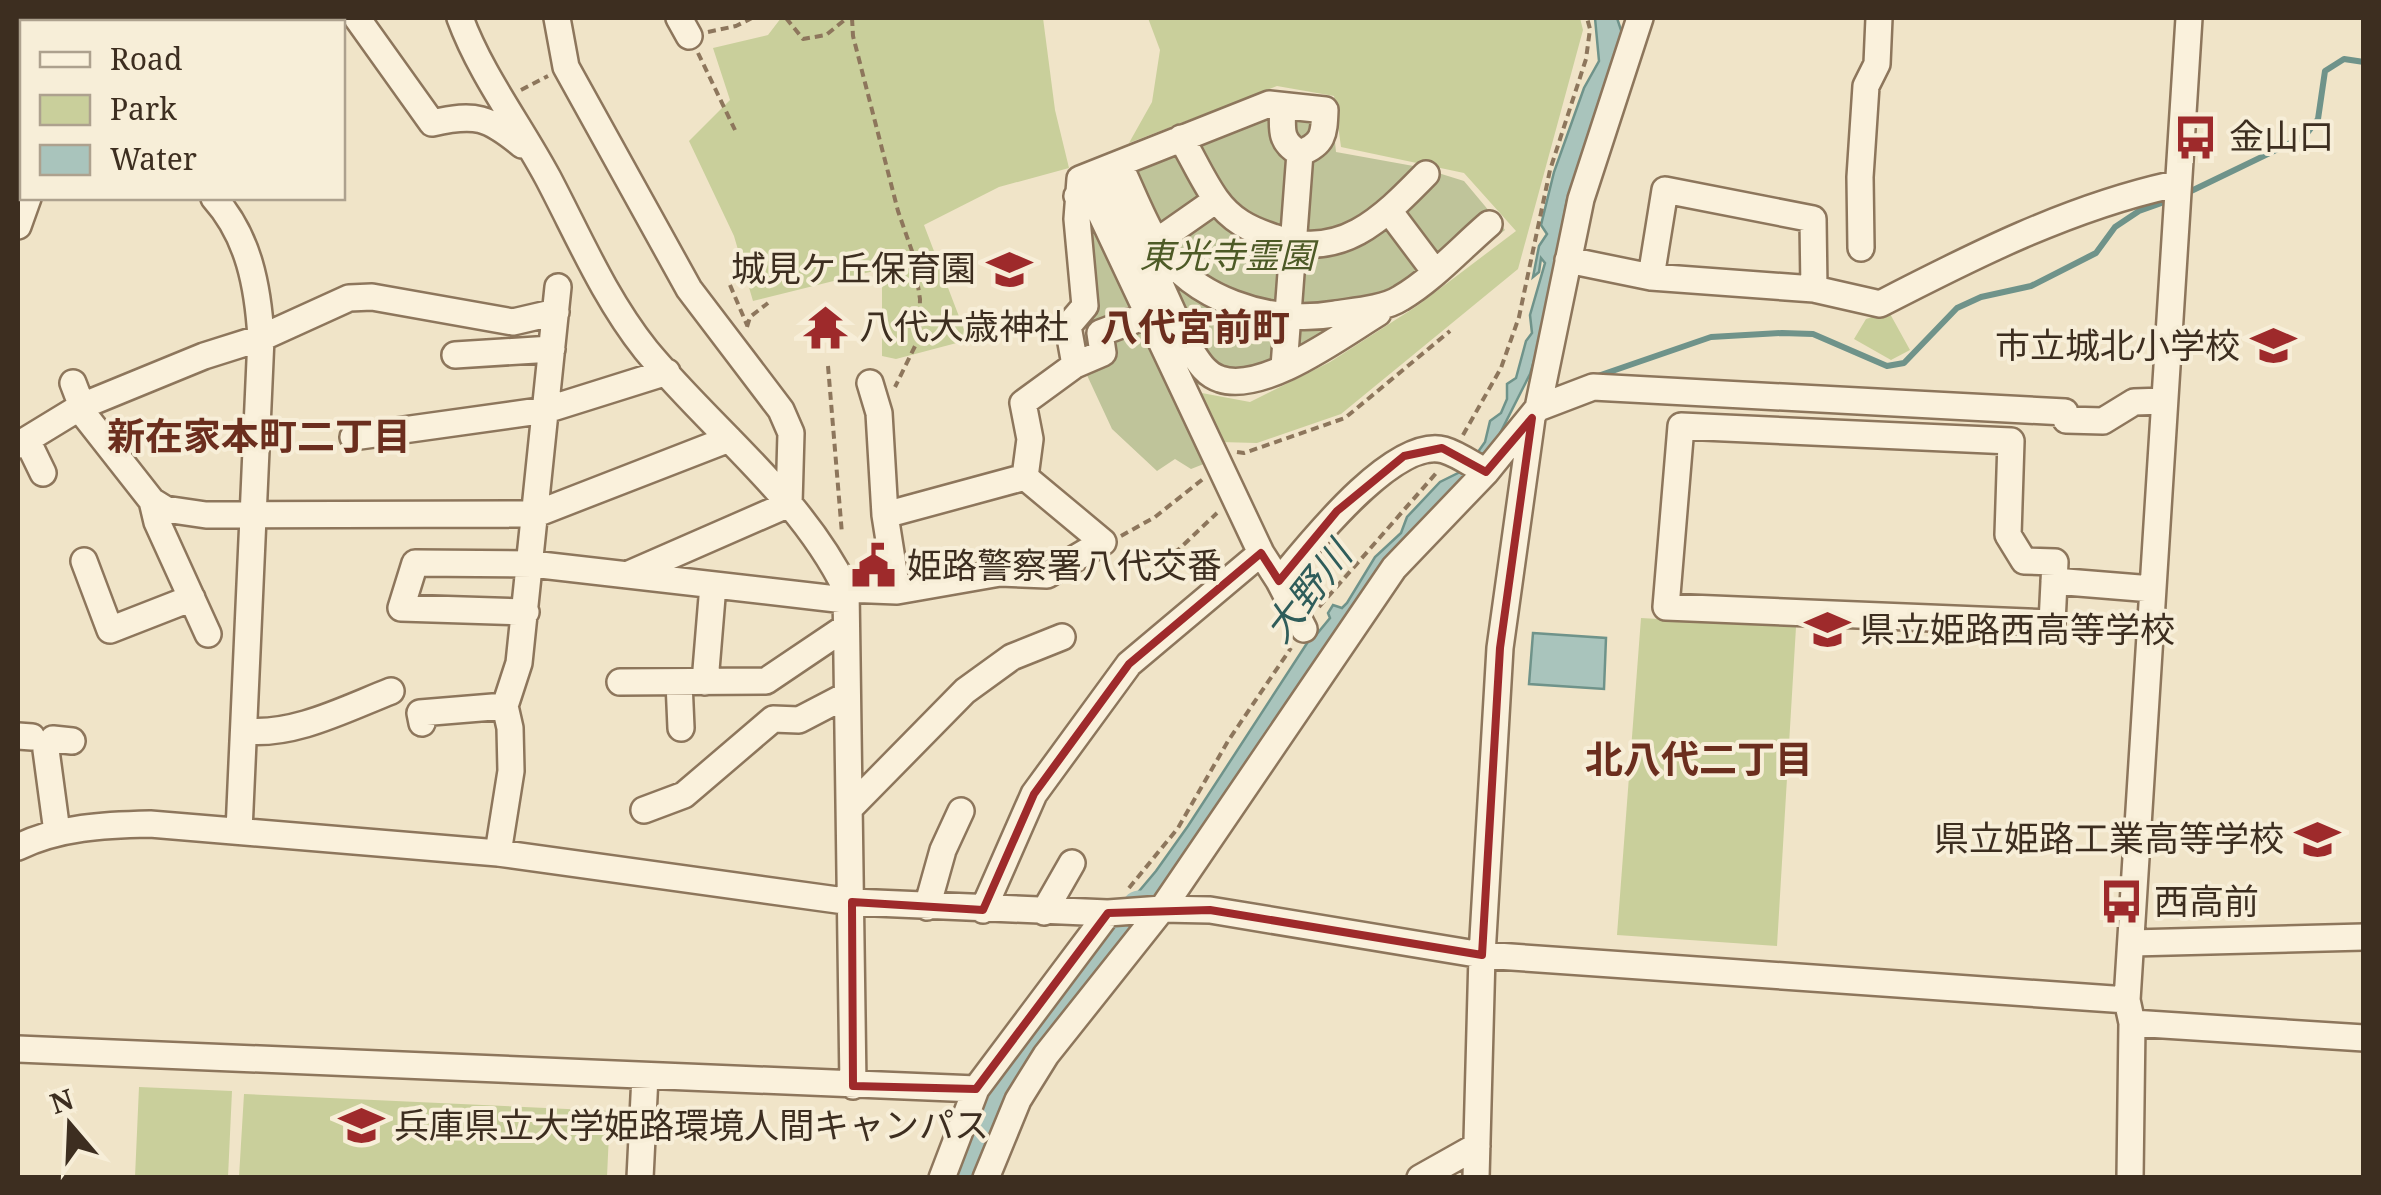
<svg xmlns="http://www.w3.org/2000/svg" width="2381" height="1195" font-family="'Noto Serif','Noto Sans JP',serif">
	<rect width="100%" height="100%" fill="#f0e4c8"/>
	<!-- green -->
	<path fill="#c9cf9b" d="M781 18H1043L1055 110 1069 168 999 187 924 225 968 340 896 359 882 356V269L753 301 734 236 689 141 730 100 713 48 768 35Z
		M1148 18H1580L1583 30 1518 269 1341 414 1257 443 1220 442 1191 391 1250 402 1330 362 1417 306 1516 231 1464 173 1341 147 1334 96 1277 86 1129 143 1152 102 1160 50Z
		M1889 312 1910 350 1891 360 1854 339 1866 319Z
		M1641 618 1796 627 1777 946 1617 935Z
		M139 1087 232 1091 228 1177H135Z
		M244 1094 610 1111 607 1177H239Z"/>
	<!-- cemetery -->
	<path fill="#bfc49a" d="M1269 97 1331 102 1336 152 1419 167 1464 181 1505 230 1415 300 1325 355 1247 394 1183 382 1219 458 1191 469 1175 459 1157 471 1112 429 1079 358 1091 312 1082 171Z"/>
	<!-- water -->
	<path fill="#a9c4bc" stroke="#6f938a" stroke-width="2.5" d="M1595 18H1617L1623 36 1567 200 1543 330 1530 374 1485 463 1118 951 1098 940 1156 871 1188 826 1313 634 1316 635 1330 618 1328 613 1333 605 1342 608 1347 603 1375 557 1401 533 1407 517 1440 482 1466 469 1485 442 1490 421 1501 413 1507 399V384L1516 378 1526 341 1532 333 1530 315 1545 263 1541 258 1539 272 1533 277 1539 246 1547 234 1541 225 1554 172 1584 88 1599 61Z
		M1533 633 1606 638 1604 689 1529 684Z"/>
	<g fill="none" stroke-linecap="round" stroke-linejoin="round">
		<!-- stream -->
		<path stroke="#6f938a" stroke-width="6" d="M2187 193 2305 136 2318 119 2325 71 2344 59 2364 62
			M1592 378 1711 337 1782 333 1813 334 1887 366 1904 363 1957 308 1981 297 2031 286 2096 253 2115 227 2139 211 2170 200"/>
		<!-- river -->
		<path stroke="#a9c4bc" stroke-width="35" d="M966 1178 1021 1058 1086 971 1139 908"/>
		<defs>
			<path id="minor" d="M357 18 432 123C476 113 488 117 522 145
				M460 18C481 75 519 124 548 178 579 237 604 297 646 350 712 430 800 495 846 589L853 1086
				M557 18 566 67 689 289 781 410 791 433 789 504
				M679 18 689 36
				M90 22 92 18
				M18 86 22 89
				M1181 138C1193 158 1203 181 1216 199 1231 220 1249 229 1273 237 1340 262 1382 219 1426 174
				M1119 164C1131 189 1141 216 1155 240 1190 300 1270 325 1335 314 1355 311 1384 309 1401 298 1433 279 1461 248 1489 224
				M1092 195 1261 553
				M1077 196 1110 191 1120 196 1188 346C1197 359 1204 374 1220 379 1263 394 1342 335 1378 313
				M214 198C249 237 258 287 261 338L239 831
				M1390 212 1435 272
				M18 226 28 198
				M1156 242 1216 200
				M1861 248 1860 177 1866 86 1877 64 1879 18
				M1568 260 1651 277 1814 289
				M1651 277 1665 190 1813 219 1814 289 1880 304C1973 256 2068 208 2171 185
				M455 355 552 349
				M1075 365 1103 353 1100 333 1148 315
				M1284 367 1300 153
				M73 383 86 417 152 501 165 509 206 515 536 514 729 439
				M870 383 879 413 885 515
				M1538 408 1593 387 2065 412 2066 420 2103 421 2134 402 2164 401
				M1681 426 2011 441 2008 535 2024 561 2055 562 2052 623 1666 607Z
				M353 437 546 410 667 372
				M27 440 43 473
				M18 445 82 406 204 356 261 338 349 298 372 297 513 322 556 312
				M152 501 157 522 208 634
				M84 561 110 630 192 598
				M629 574 789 504
				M1279 581 1304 629
				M2054 581 2152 589
				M846 589 897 591 885 515 1025 477 1030 439 1023 403 1075 365 1068 326 1085 306 1077 219 1080 179 1269 104 1325 110C1324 134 1324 144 1300 153 1279 142 1282 128 1283 106
				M897 591 1000 573 1047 575 1103 542 1025 477
				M526 612 401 608 415 563 532 564 845 600
				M620 682 766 681 846 627
				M679 682 681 728
				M705 682 713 585
				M422 723 420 713 505 706
				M245 731C294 736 345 709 391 691
				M18 736 32 737
				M850 808 965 691 1012 657 1062 637
				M644 810 684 795 773 719 799 720 847 695
				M57 832 46 750 53 739 72 741
				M18 847C59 827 104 825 150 824L498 853 852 902 1108 913 1162 909 1210 910 1482 955 2127 1000
				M498 853 511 771 510 728 505 706 519 663 558 287
				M927 907 943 850 961 811
				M983 910 1034 794 1129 664 1261 553 1279 581C1308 546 1394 436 1444 450 1458 454 1473 465 1486 472
				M1044 912 1072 863
				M2132 943 2364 937
				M2132 1023 2364 1038
				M18 1049 976 1089
				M640 1178 645 1076
				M942 1178 976 1089 1108 913
				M986 1178 1018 1100 1046 1055 1162 909 1394 568 1486 472 1538 408 1581 199 1640 18
				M1420 1178 1477 1146
				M1476 1178 1482 955 1500 648 1532 418
				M2130 1178 2132 1023 2127 1000 2189 18"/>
		</defs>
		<!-- minor casing -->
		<use href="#minor" stroke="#8d765c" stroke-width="30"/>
		<!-- path -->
		<path stroke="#8d765c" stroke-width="4" stroke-dasharray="8 5" stroke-linecap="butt" d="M786 18 803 39 826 35 847 18
			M852 18 853 36 898 211 913 254 920 299 919 338 895 387
			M708 32 736 26 752 18
			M698 53 735 130
			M521 90 548 76
			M730 285 747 325
			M747 327 750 317 768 303
			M828 366 842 534
			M1463 435 1501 368 1519 317 1550 170 1586 59 1590 29 1587 18
			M1237 452 1244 453 1345 418 1450 331
			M1121 536 1155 517 1203 479
			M1150 564 1178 550 1217 513
			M1319 607 1438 471
			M1129 888 1178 828 1228 741 1291 648"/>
		<!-- minor -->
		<use href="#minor" stroke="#faf1dc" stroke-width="25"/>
	</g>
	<!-- marked area -->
	<path fill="none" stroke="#9e2a2b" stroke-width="8" stroke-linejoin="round" d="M1532 418 1500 648 1482 955 1210 910 1108 913 976 1089 853 1086 852 902 983 910 1034 794 1129 664 1261 553 1279 581 1337 511 1404 456 1442 448 1486 472Z"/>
	<!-- icons -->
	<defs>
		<symbol id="bus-bare" viewBox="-9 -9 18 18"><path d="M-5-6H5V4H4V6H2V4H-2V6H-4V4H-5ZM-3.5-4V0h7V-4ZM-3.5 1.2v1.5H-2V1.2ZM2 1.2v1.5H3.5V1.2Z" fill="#9e2a2b" stroke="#f7eed8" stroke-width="2.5" paint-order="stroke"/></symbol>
		<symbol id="school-bare" viewBox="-9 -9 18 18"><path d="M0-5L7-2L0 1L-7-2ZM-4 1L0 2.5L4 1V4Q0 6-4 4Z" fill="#9e2a2b" stroke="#f7eed8" stroke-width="2.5" paint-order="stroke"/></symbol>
		<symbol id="temple-bare" viewBox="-9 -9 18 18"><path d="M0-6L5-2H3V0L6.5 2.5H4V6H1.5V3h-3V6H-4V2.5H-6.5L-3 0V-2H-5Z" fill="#9e2a2b" stroke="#f7eed8" stroke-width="2.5" paint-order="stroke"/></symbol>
		<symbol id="civic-bare" viewBox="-9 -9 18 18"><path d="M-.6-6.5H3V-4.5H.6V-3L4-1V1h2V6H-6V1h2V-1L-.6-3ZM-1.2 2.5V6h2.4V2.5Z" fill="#9e2a2b" stroke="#f7eed8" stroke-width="2.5" paint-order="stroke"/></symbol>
		<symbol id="university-bare" viewBox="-9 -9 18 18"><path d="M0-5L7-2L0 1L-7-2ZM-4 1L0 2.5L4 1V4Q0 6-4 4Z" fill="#9e2a2b" stroke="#f7eed8" stroke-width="2.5" paint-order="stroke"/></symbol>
	</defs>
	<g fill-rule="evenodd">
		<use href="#bus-bare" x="2164" y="106" width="63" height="63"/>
		<use href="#school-bare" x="978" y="238" width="63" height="63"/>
		<use href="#temple-bare" x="794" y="296" width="63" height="63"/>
		<use href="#school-bare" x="2242" y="314" width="63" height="63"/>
		<use href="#civic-bare" x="842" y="534" width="63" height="63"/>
		<use href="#school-bare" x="1796" y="598" width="63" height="63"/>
		<use href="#school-bare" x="2286" y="808" width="63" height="63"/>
		<use href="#bus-bare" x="2090" y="870" width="63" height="63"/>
		<use href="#university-bare" x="330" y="1094" width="63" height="63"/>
	</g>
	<g text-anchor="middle" stroke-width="8" stroke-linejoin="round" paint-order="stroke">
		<!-- poi labels -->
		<g font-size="35" fill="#3d2e20" stroke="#f7eed8" text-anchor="start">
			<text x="2229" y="149">金山口</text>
			<text x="976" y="281" text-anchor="end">城見ケ丘保育園</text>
			<text x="859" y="339">八代大歳神社</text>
			<text x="2240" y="358" text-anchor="end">市立城北小学校</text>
			<text x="907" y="578">姫路警察署八代交番</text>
			<text x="1860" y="642">県立姫路西高等学校</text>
			<text x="2284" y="851" text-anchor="end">県立姫路工業高等学校</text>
			<text x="2154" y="914">西高前</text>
			<text x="394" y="1138">兵庫県立大学姫路環境人間キャンパス</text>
		</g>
		<!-- park labels -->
		<g font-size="35" font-style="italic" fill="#4d5a26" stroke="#f7eed8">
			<text x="1227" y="268">東光寺霊園</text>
		</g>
		<!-- neighbourhood labels -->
		<g font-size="38" font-weight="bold" fill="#6b2e1e" stroke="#f7eed8">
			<text x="1195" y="341">八代宮前町</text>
			<text x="259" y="450">新在家本町二丁目</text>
			<text x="1699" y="773">北八代二丁目</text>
		</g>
		<!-- water labels -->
		<g font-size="38" font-style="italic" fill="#2f5d5a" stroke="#f7eed8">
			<text transform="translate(1308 592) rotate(-52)" y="13">大野川</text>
		</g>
	</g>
	<!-- border -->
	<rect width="2381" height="1195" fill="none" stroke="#3d2e20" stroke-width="40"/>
	<!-- legend -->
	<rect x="20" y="20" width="325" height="180" fill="#f7eed8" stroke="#ada18e" stroke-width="2.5"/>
	<rect x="40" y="52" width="50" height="15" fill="#faf1dc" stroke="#ada18e" stroke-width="2.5"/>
	<text x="110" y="70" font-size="30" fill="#3d2e20">Road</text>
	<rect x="40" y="95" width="50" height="30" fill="#c9cf9b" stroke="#ada18e" stroke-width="2.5"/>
	<text x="110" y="120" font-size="30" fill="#3d2e20">Park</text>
	<rect x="40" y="145" width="50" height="30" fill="#a9c4bc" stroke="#ada18e" stroke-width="2.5"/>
	<text x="110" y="170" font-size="30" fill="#3d2e20">Water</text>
	<!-- north arrow -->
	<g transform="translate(70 1125) rotate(341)" stroke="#f7eed8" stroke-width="8" paint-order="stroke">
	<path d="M0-8L18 38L0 25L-18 38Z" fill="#3d2e20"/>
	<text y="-15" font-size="28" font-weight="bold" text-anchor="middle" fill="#3d2e20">N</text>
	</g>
</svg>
